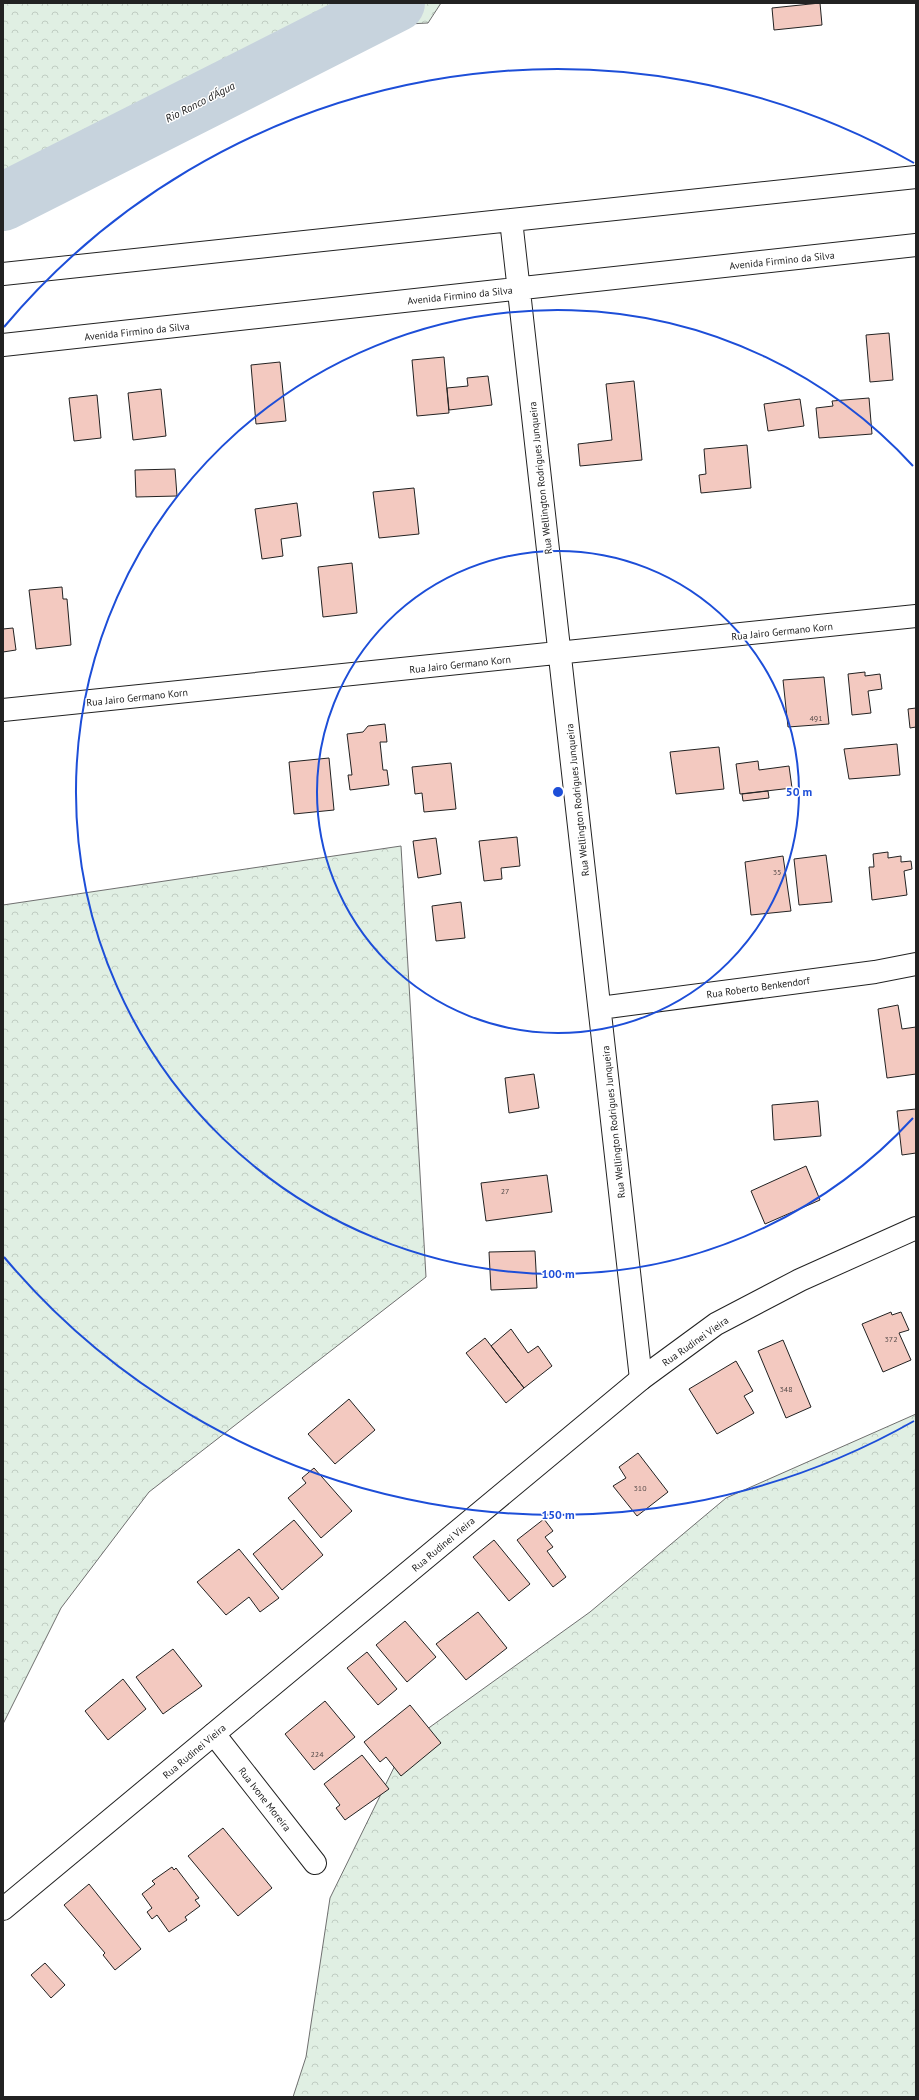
<svg xmlns="http://www.w3.org/2000/svg" width="919" height="2100" font-family="'PT Sans',sans-serif">
	<defs>
		<pattern id="forest-crowns" width="20" height="18" patternUnits="userSpaceOnUse"><rect width="20" height="18" fill="#e0efe3"/><path d="M2 6a3 3 0 1 1 6 0M12 15a3 3 0 1 1 6 0" fill="none" stroke="#c0cdc2"/></pattern>
	</defs>
	<rect width="100%" height="100%" fill="#fff"/>
	<!-- forest -->
	<path fill="url(#forest-crowns)" stroke="#6f6f6f" d="M3 3H441L428 23 369 26 278 90 109 166 57 174 3 205Z
		M401 846 426 1277 149 1492 61 1608 3 1724V905Z
		M916 1414V2097H293L306 2057 330 1898 405 1745 590 1612 726 1498Z"/>
	<g fill="none" stroke-linecap="round" stroke-linejoin="round">
		<!-- river -->
		<path stroke="#c7d3dd" stroke-width="58" d="M3 202 396 3"/>
	</g>
	<!-- building -->
	<path fill="#f3c9c0" stroke="#222" d="M820 3 822 25 774 30 772 8Z
		M889 333 893 380 870 382 866 335Z
		M444 357 449 413 417 416 412 360Z
		M280 362 286 421 256 424 251 365Z
		M488 376 492 405 449 410 447 388 468 386 467 378Z
		M634 381 642 460 580 466 578 444 612 440 606 384Z
		M161 389 166 436 133 440 128 393Z
		M97 395 101 438 74 441 69 398Z
		M869 398 872 434 819 438 816 408 833 406 832 401Z
		M800 399 804 426 768 431 764 404Z
		M747 445 751 488 701 493 699 475 706 474 704 449Z
		M175 469 177 496 136 497 135 470Z
		M414 488 419 534 379 538 373 492Z
		M297 503 301 536 281 539 283 556 262 559 255 509Z
		M352 563 357 613 323 617 318 567Z
		M62 587 63 599H67L71 645 36 649 29 590Z
		M13 628 16 650 3 652V629Z
		M865 672V676L880 674 882 689 868 691 871 713 852 715 848 674Z
		M824 677 829 724 788 727 783 680Z
		M916 708V727L910 728 908 709Z
		M385 724 387 742H380L383 770H387L389 785 350 790 348 775H352L347 734 363 732 368 726Z
		M897 744 900 775 849 779 844 749Z
		M719 747 724 789 676 794 670 752Z
		M329 758 334 810 294 814 289 762Z
		M758 761 759 770 789 766 792 788 740 794 736 764Z
		M451 763 456 809 424 812 422 793 415 794 412 767Z
		M768 791 769 798 743 801 742 794Z
		M517 837 520 866 501 868 502 879 484 881 479 841Z
		M436 838 441 874 418 878 413 841Z
		M888 852V858L901 856V862L911 861 912 869 904 871 907 895 872 900 869 867H874L873 854Z
		M826 855 832 902 799 905 794 859Z
		M783 856 791 911 751 915 745 862Z
		M461 902 465 938 436 941 432 906Z
		M898 1005 902 1029 916 1027V1074L887 1078 878 1009Z
		M534 1074 539 1108 509 1113 505 1078Z
		M818 1101 821 1136 774 1140 772 1105Z
		M916 1109V1153L902 1155 897 1111Z
		M806 1166 820 1200 765 1224 751 1191Z
		M547 1175 552 1212 486 1221 481 1183Z
		M535 1251 537 1288 491 1290 489 1252Z
		M891 1312 892 1315 901 1312 909 1330 899 1333 911 1360 883 1372 862 1324Z
		M511 1329 528 1353 538 1346 552 1366 524 1388 491 1346Z
		M485 1338 524 1388 506 1403 466 1353Z
		M783 1340 811 1407 786 1418 758 1351Z
		M736 1361 753 1391 744 1396 754 1413 717 1434 689 1389Z
		M349 1399 375 1430 335 1464 308 1434Z
		M638 1453 668 1492 637 1516 613 1486 626 1478 619 1467Z
		M314 1468 352 1511 321 1538 288 1498 306 1483 302 1478Z
		M544 1519 553 1531 545 1537 553 1547 547 1551 566 1577 553 1587 517 1540Z
		M294 1520 323 1555 282 1590 253 1554Z
		M494 1540 530 1584 509 1601 473 1557Z
		M239 1549 279 1598 260 1612 249 1597 226 1615 197 1582Z
		M478 1612 507 1648 466 1680 436 1644Z
		M405 1621 436 1657 407 1682 376 1645Z
		M173 1649 202 1686 163 1714 136 1677Z
		M367 1652 397 1689 378 1705 347 1668Z
		M123 1679 146 1709 108 1740 85 1711Z
		M325 1701 355 1737 314 1770 285 1734Z
		M410 1705 441 1743 401 1776 386 1757 380 1762 364 1742Z
		M362 1755 389 1789 345 1820 336 1808 340 1805 324 1784Z
		M223 1828 272 1888 238 1916 188 1856Z
		M172 1867 174 1870 176 1868 199 1898 195 1900 200 1906 185 1917 187 1920 169 1932 157 1915 152 1919 147 1912 152 1908 142 1894 155 1884 152 1881Z
		M89 1884 141 1949 115 1970 103 1955 105 1953 64 1905Z
		M45 1963 65 1985 51 1998 31 1975Z"/>
	<g fill="none" stroke-linecap="round" stroke-linejoin="round">
		<defs>
			<path id="street" d="M511 220 641 1379
				M3 274 916 177
				M3 345 916 245
				M3 710 916 616
				M600 1008 875 972 916 964
				M214 1734 315 1863"/>
			<path id="secondary" d="M3 1909 641 1379 716 1324 800 1280 916 1228"/>
		</defs>
		<!-- street casing -->
		<use href="#street" stroke="#222" stroke-width="24"/>
		<!-- secondary casing -->
		<use href="#secondary" stroke="#222" stroke-width="24"/>
		<!-- street -->
		<use href="#street" stroke="#fff" stroke-width="22"/>
		<!-- secondary -->
		<use href="#secondary" stroke="#fff" stroke-width="22"/>
	</g>
	<!-- distance rings -->
	<g fill="none" stroke="#1d4ed8" stroke-width="2">
		<circle cx="558" cy="792" r="241"/>
		<path d="M913 1118A482 482 0 1 1 913 466"/>
		<path d="M914 1421A723 723 0 0 1 4 1257M4 327A723 723 0 0 1 914 163"/>
	</g>
	<g text-anchor="middle" stroke-width="3" stroke-linejoin="round" paint-order="stroke">
		<!-- number labels -->
		<g font-size="8" fill="#564c4a">
			<text x="816" y="721">491</text>
			<text x="777" y="875">35</text>
			<text x="505" y="1194">27</text>
			<text x="891" y="1342">372</text>
			<text x="786" y="1392">348</text>
			<text x="640" y="1491">310</text>
			<text x="317" y="1757">224</text>
		</g>
		<!-- street labels -->
		<g font-size="10" fill="#222" stroke="#fff">
			<text transform="translate(782 260) rotate(-6)" y="4">Avenida Firmino da Silva</text>
			<text transform="translate(460 295) rotate(-6)" y="4">Avenida Firmino da Silva</text>
			<text transform="translate(137 331) rotate(-6)" y="4">Avenida Firmino da Silva</text>
			<text transform="translate(540 478) rotate(-96)" y="4">Rua Wellington Rodrigues Junqueira</text>
			<text transform="translate(782 631) rotate(-6)" y="4">Rua Jairo Germano Korn</text>
			<text transform="translate(460 664) rotate(-6)" y="4">Rua Jairo Germano Korn</text>
			<text transform="translate(137 697) rotate(-6)" y="4">Rua Jairo Germano Korn</text>
			<text transform="translate(577 800) rotate(-96)" y="4">Rua Wellington Rodrigues Junqueira</text>
			<text transform="translate(758 987) rotate(-8)" y="4">Rua Roberto Benkendorf</text>
			<text transform="translate(613 1122) rotate(-96)" y="4">Rua Wellington Rodrigues Junqueira</text>
			<text transform="translate(695 1341) rotate(-35)" y="4">Rua Rudinei Vieira</text>
			<text transform="translate(443 1544) rotate(-40)" y="4">Rua Rudinei Vieira</text>
			<text transform="translate(194 1751) rotate(-40)" y="4">Rua Rudinei Vieira</text>
			<text transform="translate(265 1799) rotate(52)" y="4">Rua Ivone Moreira</text>
		</g>
		<!-- water labels -->
		<g font-size="11" font-style="italic" fill="#222" stroke="#fff">
			<text transform="translate(200 102) rotate(-27)" y="4">Rio Ronco d'Água</text>
		</g>
	</g>
	<circle cx="558" cy="792" r="6" fill="#1d4ed8" stroke="#fff" stroke-width="2"/>
	<g font-size="12" text-anchor="middle" font-weight="bold" fill="#1d4ed8" stroke="#fff" stroke-width="3" stroke-linejoin="round" paint-order="stroke">
		<text x="799" y="796">50 m</text>
		<text x="558" y="1278">100 m</text>
		<text x="558" y="1519">150 m</text>
	</g>
	<!-- border -->
	<rect width="919" height="2100" fill="none" stroke="#222222" stroke-width="8"/>
</svg>
